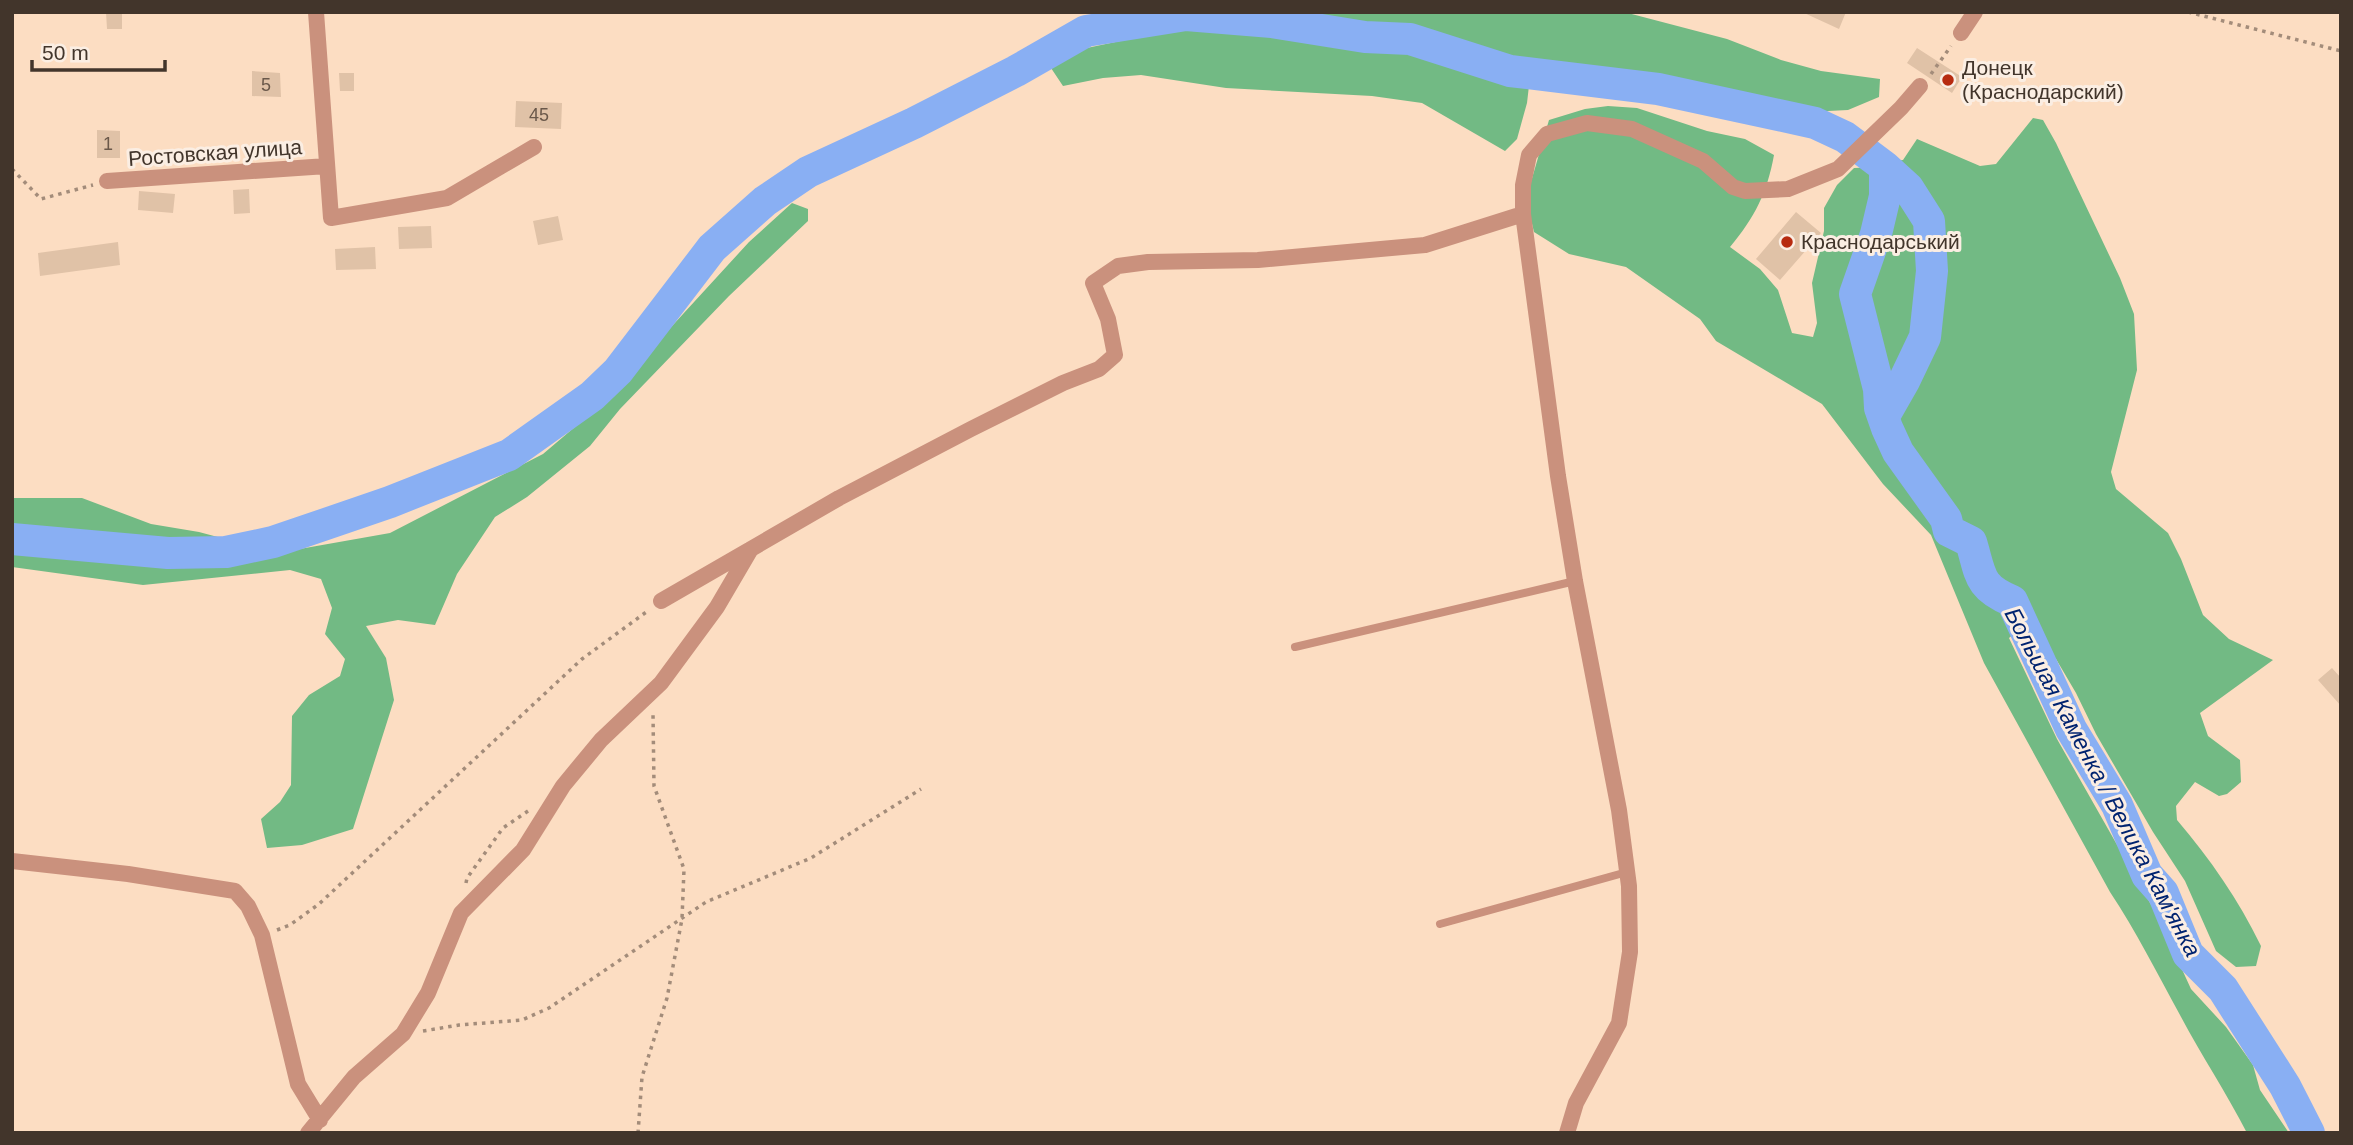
<svg xmlns="http://www.w3.org/2000/svg" width="2353" height="1145" font-family="Arial,sans-serif">
	<rect width="100%" height="100%" fill="#fcddc2"/>
	<!-- forest -->
	<path fill="#72ba84" fill-rule="evenodd" d="M1146 12H1624L1727 39 1781 60 1821 71 1880 79 1879 97 1848 110 1808 112 1694 82 1654 74 1610 78 1531 68 1527 103 1517 139 1505 151 1422 103 1372 96 1226 88 1141 75 1103 78 1063 86 1051 68 1063 53 1144 36 1149 24Z
		M1608 106 1637 108 1707 131 1745 139 1774 155C1767 193 1755 217 1730 247L1760 269 1778 290 1792 333 1813 337 1817 323 1812 283 1824 231V208L1837 185 1854 168C1871 168 1886 161 1903 160L1917 139 1980 166 1996 164 2033 118 2043 120 2056 143 2120 278 2134 314 2137 370 2111 472 2116 489 2168 533 2181 559 2203 615 2229 639 2273 660 2200 713 2208 736 2240 760 2241 782 2227 794 2219 796 2195 782 2176 806 2177 820C2211 860 2238 899 2261 946L2256 966 2236 967 2216 951 2185 881 2153 832 2096 734 2076 693 2056 659 2035 637 2022 627 2009 638 2057 739 2158 917 2191 989 2226 1027 2253 1065 2260 1090 2289 1133H2247C2226 1092 2201 1055 2180 1015 2157 973 2136 931 2110 892L1984 663 1931 535 1883 484 1822 404 1716 341 1700 319 1626 267 1569 254 1534 232 1526 199 1549 120 1585 109ZM1885 168C1900 179 1924 204 1929 222 1934 242 1931 320 1923 339 1913 365 1899 392 1884 415L1880 408 1879 389 1855 294 1876 234 1885 196Z
		M1898 194 1912 209 1925 240 1919 326 1898 373 1887 386 1873 341 1867 309V288L1887 213Z
		M792 203 808 209V221L729 296 620 409 590 446 527 497 495 517 457 574 435 625 398 620 366 626 386 658 394 700 353 829 302 845 267 848 261 819 280 802 291 785 292 716 309 695 340 676 345 659 325 634 332 608 321 579 290 570 143 585 12 567V498H82L151 524 199 532 277 553 390 533 543 454 596 409 749 242Z"/>
	<g fill="none" stroke-linecap="round" stroke-linejoin="round">
		<!-- river -->
		<path stroke="#89aff3" stroke-width="32" d="M1885 167V196L1876 234 1855 294 1879 389 1880 408 1887 428 1898 452 1946 519 1949 531 1971 542C1981 575 1978 587 2012 601L2071 729 2117 805 2147 875 2163 893 2188 954 2223 989 2285 1086 2309 1133
			M12 539 168 553 226 552 273 542 390 502 509 455 592 396 618 371 712 248 765 201 808 172 914 123 1016 71 1086 31 1186 15 1272 22 1365 37 1410 39 1510 71 1658 89 1815 123 1845 137 1885 167 1908 188 1929 221 1932 271 1925 337 1904 381 1884 416"/>
	</g>
	<!-- building -->
	<path fill="#e0c2a7" d="M106 12H122V29H107Z
		M1802 12H1846L1839 29Z
		M1917 48 1962 77 1952 93 1907 63Z
		M252 71 280 73 281 97 252 96Z
		M339 73H354V91H340Z
		M516 101 562 103 561 129 515 127Z
		M97 130 120 131V158H97Z
		M249 189 250 213 234 214 233 190Z
		M139 191 175 194 173 213 138 210Z
		M1796 212 1821 233 1780 280 1756 259Z
		M558 216 563 240 538 245 533 221Z
		M431 226 432 248 399 249 398 227Z
		M118 242 120 265 40 276 38 253Z
		M375 247 376 269 336 270 335 249Z
		M2332 668 2341 678V706L2318 680Z"/>
	<g fill="none" stroke-linecap="round" stroke-linejoin="round">
		<!-- path -->
		<path stroke="#a38c7a" stroke-width="3.5" stroke-dasharray="3.5 5" stroke-linecap="butt" d="M2188 12 2341 51
			M1931 74 1951 46
			M12 169 41 199 93 185
			M466 883 467 878 503 828 528 811
			M277 930 290 925 319 904 582 659 649 610
			M423 1031 459 1025 522 1020 549 1008 706 902 811 858 921 789
			M638 1133 642 1077 667 998 682 919 684 869 654 786 653 714"/>
		<!-- lane -->
		<path stroke="#ca917d" stroke-width="8" d="M1295 647 1575 581
			M1440 924 1627 872"/>
		<!-- street -->
		<path stroke="#ca917d" stroke-width="16" d="M316 12 331 218 447 198 534 147
			M1961 33 1975 12
			M107 181 327 166
			M1523 214 1558 476 1575 581 1619 810 1629 886 1630 952 1619 1023 1576 1103 1567 1133
			M661 601 839 498 971 429 1063 383 1099 369 1115 355 1108 319 1093 283 1118 266 1148 262 1258 260 1425 245 1523 214V185L1529 155 1547 134 1587 123 1632 129 1703 161 1733 187 1745 191 1788 189 1838 169 1901 108 1920 86
			M12 861 128 874 235 891 248 906 262 935 298 1084 320 1120
			M308 1133 354 1077 403 1034 428 993 461 913 523 850 563 786 601 740 661 683 717 607 751 549"/>
	</g>
	<!-- markers -->
	<g fill="#b72b10" stroke="#fbeee3" stroke-width="2.5">
		<circle cx="1948" cy="80" r="7"/>
		<circle cx="1787" cy="242" r="7"/>
	</g>
	<g text-anchor="middle" stroke-width="6" stroke-linejoin="round" paint-order="stroke">
		<!-- number labels -->
		<g font-size="18" fill="#6a584a">
			<text x="266" y="91">5</text>
			<text x="539" y="121">45</text>
			<text x="108" y="150">1</text>
		</g>
		<!-- poi labels -->
		<g font-size="21" fill="#42352b" stroke="#fbeee3" text-anchor="start">
			<text x="1962" y="75">Донецк<tspan x="1962" dy="24">(Краснодарский)</tspan></text>
			<text x="1801" y="249">Краснодарський</text>
		</g>
		<!-- street labels -->
		<g font-size="21" fill="#42352b" stroke="#fbeee3">
			<text transform="translate(215 153) rotate(-4)" y="7">Ростовская улица</text>
		</g>
		<!-- water labels -->
		<g font-size="23" font-style="italic" fill="#002370" stroke="#fbeee3">
			<text transform="translate(2103 782) rotate(62)" y="8">Большая Каменка / Велика Кам'янка</text>
		</g>
	</g>
	<!-- border -->
	<rect width="2353" height="1145" fill="none" stroke="#42352b" stroke-width="28"/>
	<!-- scale -->
	<path d="M32 60v10h133v-10" fill="none" stroke="#42352b" stroke-width="3.5"/>
	<text x="42" y="60" font-size="21" fill="#42352b" stroke="#fbeee3" stroke-width="5" paint-order="stroke">50 m</text>
</svg>
